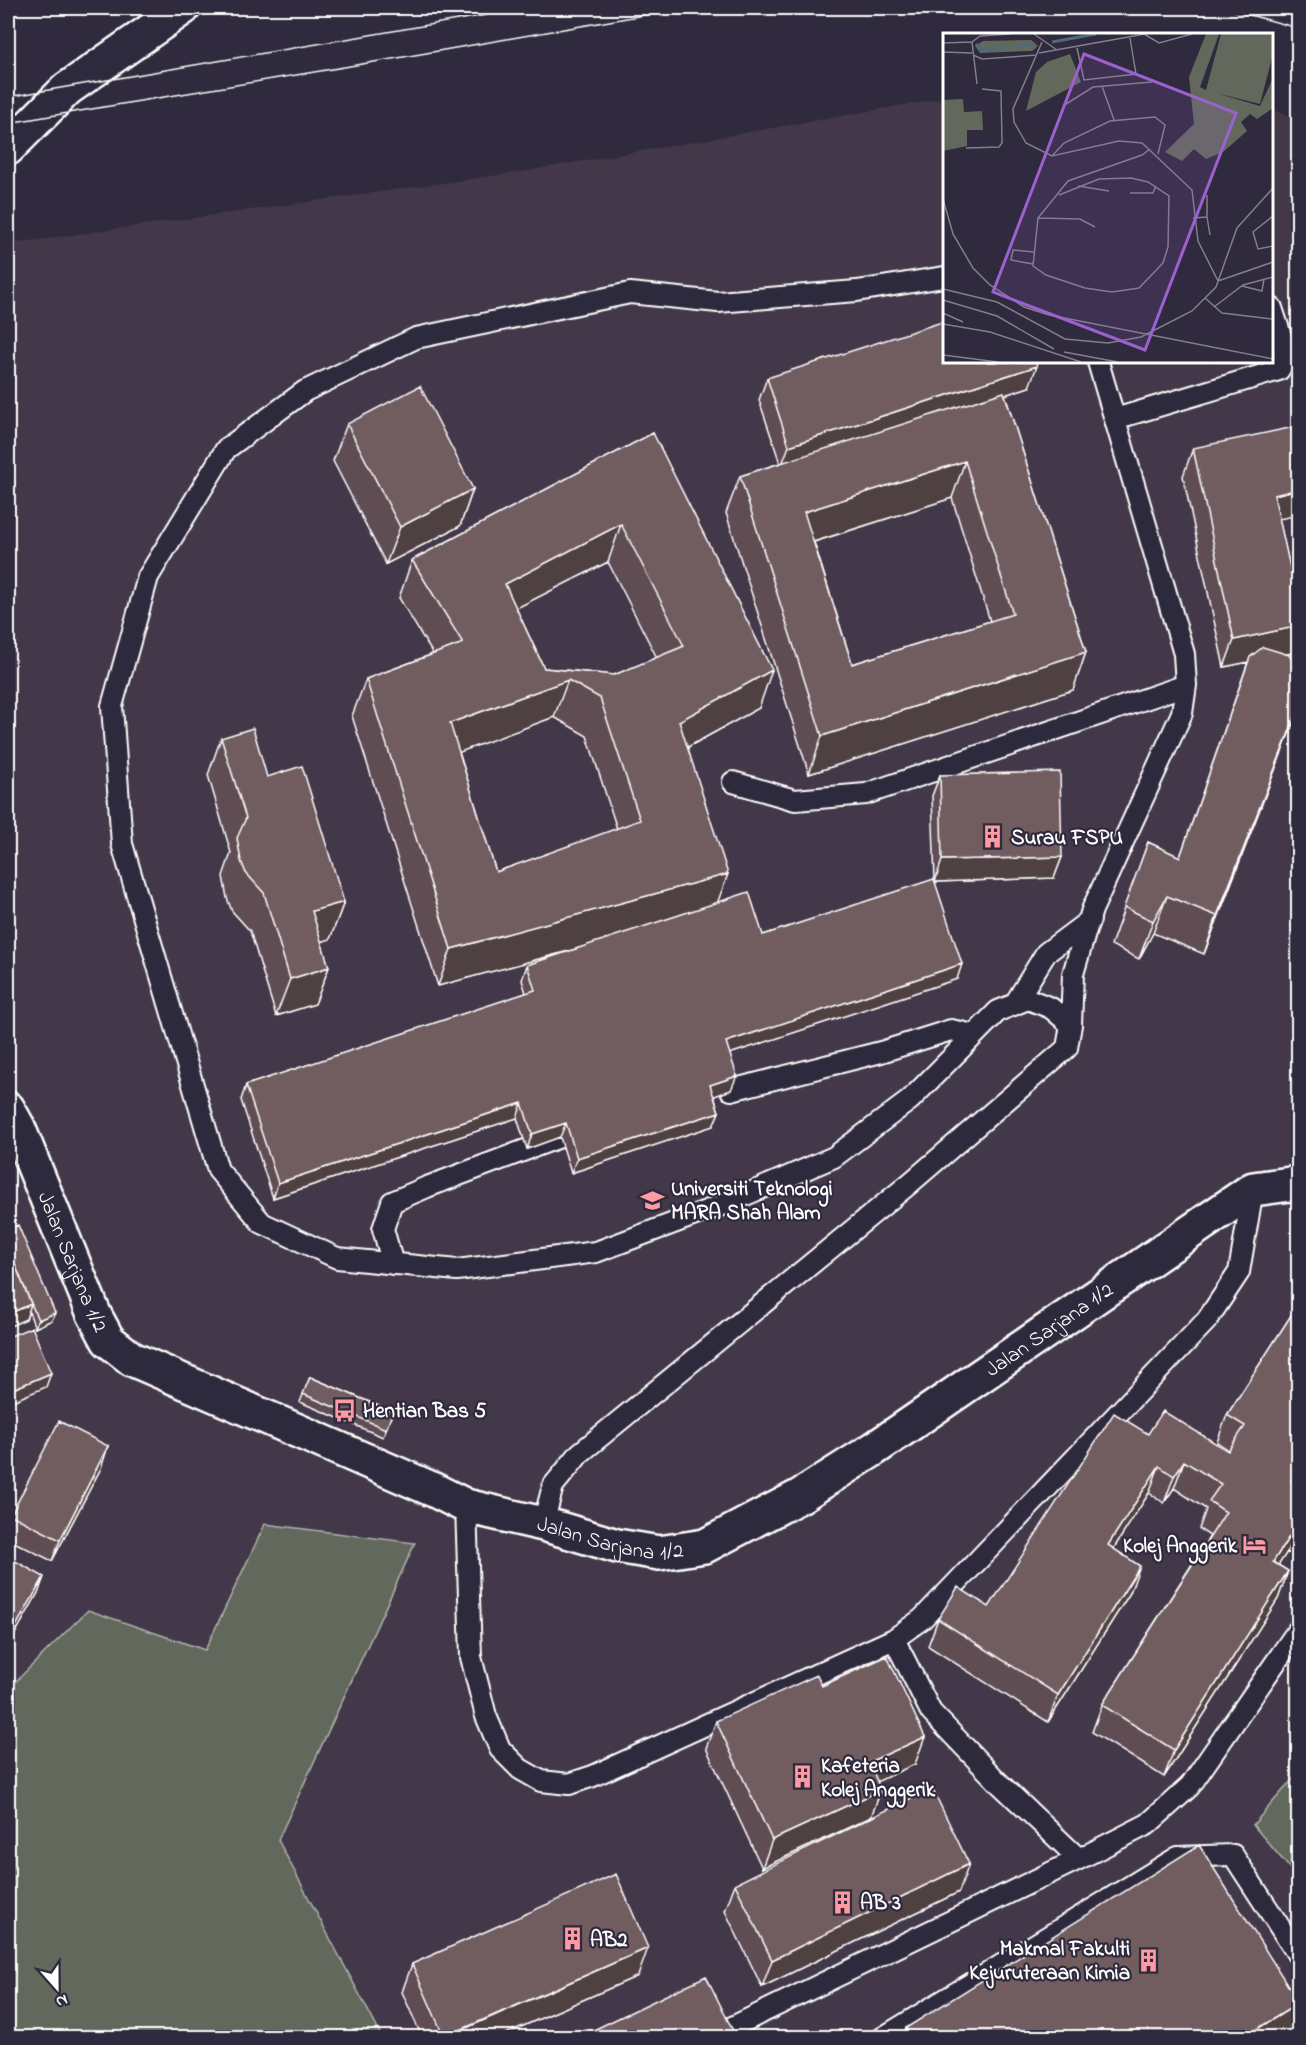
<svg xmlns="http://www.w3.org/2000/svg" width="1306" height="2045" font-family="'Indie Flower',sans-serif">
	<rect width="100%" height="100%" fill="#2f2a3d"/>
	<filter id="ink" filterUnits="userSpaceOnUse"><feTurbulence type="fractalNoise" baseFrequency=".0167" numOctaves="2"/><feDisplacementMap in="SourceGraphic" scale="12" xChannelSelector="R" yChannelSelector="G"/><feConvolveMatrix kernelMatrix="1 2 1 2 8 2 1 2 1" color-interpolation-filters="sRGB"/></filter>
	<g filter="url(#ink)">
		<!-- built -->
		<path fill="#433948" d="M944 98V362H1272V109L1298 120V2037H8V244L520 172Z"/>
		<!-- green -->
		<path fill="#62695c" stroke="#b0b4ae" stroke-width="1.5" d="M265 1524 415 1543 278 1840 382 2037H8V1689L88 1610 205 1650Z
			M1298 1773V1878L1253 1825Z"/>
		<g fill="none" stroke-linecap="round" stroke-linejoin="round">
			<defs>
				<path id="service" d="M944 277 857 291 718 302 630 293 416 338 305 391 226 449 148 577 112 706 122 844 218 1170 262 1223 337 1258 457 1270 596 1252 722 1205 834 1157 910 1100 998 1011 1028 999 1051 1008 1071 1025
					M1115 419 1279 370C1291 353 1277 326 1272 308
					M733 782 795 800 866 794 1186 685
					M1014 1005 1046 953 1090 920
					M731 1090 881 1052 951 1030 974 1035
					M393 1264 383 1229 392 1202 427 1187 560 1137
					M466 1506 471 1657 486 1716 500 1749 520 1769 541 1781 569 1784 593 1776 894 1639 922 1619 1207 1320 1239 1272 1253 1189
					M543 1524 553 1486 580 1453 909 1184 1067 1048 1071 1025 1073 974 1092 910 1182 713 1186 685 1184 654 1098 362
					M894 1639 931 1712 1000 1784 1079 1859
					M722 2032 1079 1859 1148 1824 1190 1786 1298 1630
					M882 2038 1178 1857 1233 1855 1298 1955"/>
				<path id="minor" d="M8 148 67 89 183 8"/>
				<g id="tertiary">
					<path id="s1" d="M8 1109 18 1127 94 1314 108 1340 132 1359 434 1490 466 1506 543 1524 617 1546 659 1553 705 1546 800 1496 874 1449 1253 1189 1298 1183"/>
				</g>
			</defs>
			<!-- service casing -->
			<use href="#service" stroke="#fff" stroke-width="24"/>
			<!-- minor casing -->
			<use href="#minor" stroke="#fff" stroke-width="38"/>
			<!-- tertiary casing -->
			<use href="#tertiary" stroke="#fff" stroke-width="38"/>
			<!-- service -->
			<use href="#service" stroke="#2f2a3d" stroke-width="20"/>
			<!-- minor -->
			<use href="#minor" stroke="#2f2a3d" stroke-width="33"/>
			<!-- tertiary -->
			<use href="#tertiary" stroke="#2f2a3d" stroke-width="33"/>
			<!-- tram -->
			<path stroke="#fff" stroke-width="1.5" d="M1224 8 1298 28
				M8 97 527 8
				M8 123 392 59 684 8"/>
		</g>
		<!-- wall -->
		<path fill="#614e53" stroke="#fff" stroke-width="1.5" fill-rule="evenodd" d="M945 362 1029 387 1005 395 1086 652 1073 690 809 774 726 513 740 476 780 463 759 400 767 378ZM952 498 990 621 852 664 814 542Z
			M347 424 473 489 460 526 386 564 333 461Z
			M653 433 759 708 688 747 718 902 763 935 935 881 932 796 940 775 1062 857 1054 878 935 882 957 979 729 1054 731 1090 714 1096 719 1112 713 1126 571 1173 560 1137 527 1149 517 1118 273 1198 241 1100 246 1085 526 993 522 980 527 965 578 948 438 986 352 716 366 679 433 654 399 598 412 560ZM608 562 657 658 614 675 544 668 516 608ZM554 717 587 736 617 829 496 872 459 752Z
			M1193 448 1279 519 1299 608V636L1292 653 1286 654 1299 708 1204 954 1153 933 1139 959 1111 945 1148 842 1180 857 1248 662 1224 667 1183 476Z
			M221 738 267 777 344 902 330 939 321 942 329 967 315 1004 276 1016 250 931 232 911 227 898 223 876 231 853 208 775Z
			M8 1229 52 1320 35 1328 29 1312 26 1319 8 1327V1265L9 1264 8 1261Z
			M1299 1303V1481L1297 1484 1299 1485V1559L1287 1552 1278 1565 1288 1571 1278 1599 1164 1777 1092 1732 1102 1705 1210 1536 1199 1529 1206 1509 1174 1488 1164 1503 1149 1493 1113 1549 1130 1593 1048 1722 928 1646 938 1619 989 1607 1148 1434 1228 1451 1229 1450 1217 1442 1227 1415Z
			M310 1377 393 1412 383 1437 300 1402Z
			M108 1446 101 1468 52 1561 8 1539V1525L11 1515Z
			M8 1557 39 1591 11 1641 8 1639Z
			M822 1686 915 1764 877 1781 881 1790 871 1817 762 1868 706 1748 716 1721Z
			M735 1884 959 1892 762 1987 725 1911Z
			M412 1964 638 1976 498 2037H422L402 1992Z
			M1299 2002V2005L1287 2037H902L906 2028Z"/>
		<!-- shaded-wall -->
		<path fill="#4f4043" stroke="#fff" stroke-width="1.5" d="M1037 366 1029 387 781 467 789 446Z
			M965 461 952 498 791 549 804 512Z
			M473 489 460 526 386 564 400 527Z
			M1299 489V515L1264 522 1274 495Z
			M621 524 608 562 491 621 505 584Z
			M1299 626V636L1292 653 1224 667 1234 640Z
			M1086 652 1073 690 809 774 822 736Z
			M772 670 759 708 666 759 679 721Z
			M568 680 554 717 436 761 450 723Z
			M1299 707 1288 736 1204 954 1217 916Z
			M1062 857 1054 878 935 882 942 860Z
			M728 874 714 912 438 986 451 949Z
			M1167 896 1153 933 1139 959 1153 921Z
			M344 902 330 939 299 948 312 911Z
			M962 964 957 979 720 1057 726 1042Z
			M329 967 315 1004 276 1016 290 979Z
			M737 1076 731 1090 704 1100 710 1085Z
			M522 1103 517 1118 273 1198 278 1183Z
			M719 1112 713 1126 571 1173 577 1158Z
			M566 1123 560 1137 527 1149 532 1134Z
			M31 1304 26 1319 8 1327V1314Z
			M55 1313 52 1320 35 1328 38 1320Z
			M51 1373 46 1387 8 1403V1391Z
			M108 1446 101 1468 52 1561 60 1540Z
			M1184 1461 1174 1488 1164 1503 1174 1476Z
			M1159 1466 1149 1493 1098 1573 1108 1545Z
			M1299 1469V1481L1281 1508 1291 1480Z
			M1297 1524 1287 1552 1263 1589 1273 1562Z
			M1140 1566 1130 1593 1048 1722 1058 1695Z
			M1288 1571 1278 1599 1164 1777 1174 1750Z
			M44 1577 39 1591 11 1641 16 1626Z
			M925 1737 915 1764 859 1790 869 1762Z
			M881 1790 871 1817 762 1868 772 1840Z
			M969 1864 959 1892 762 1987 772 1960Z
			M648 1948 638 1976 498 2037H446Z
			M1299 2003 1287 2037H1244Z"/>
		<!-- building -->
		<path fill="#715b60" stroke="#fff" stroke-width="1.5" fill-rule="evenodd" d="M945 321V362H1036L1037 366 789 446 767 378Z
			M420 386 473 489 400 527 347 424Z
			M1004 392 1086 652 822 736 740 476ZM965 461 1013 614 852 664 804 512Z
			M1299 426V489L1274 495 1299 608V626L1234 640 1193 448Z
			M653 433 772 670 679 721 728 874 451 949 366 679 463 643 412 560ZM621 524 684 646 614 675 544 668 505 584ZM568 680 600 698 640 820 496 872 450 723Z
			M1263 647 1289 655 1299 670V707L1217 916 1167 896 1153 921 1124 907 1148 842 1180 857 1250 657Z
			M253 728 267 777 302 766 344 902 312 911 329 967 290 979 264 893 246 873 241 861 237 838 246 818 221 738Z
			M1060 772 1062 857 942 860 940 775Z
			M934 879 962 964 726 1042 737 1076 710 1085 719 1112 577 1158 566 1123 532 1134 522 1103 278 1183 246 1085 535 990 527 965 749 892 763 935Z
			M18 1225 55 1313 38 1320 8 1247V1229Z
			M14 1262 31 1304 8 1314V1265Z
			M1299 1303V1469L1291 1480 1299 1485V1525L1297 1524 1273 1562 1288 1571 1174 1750 1102 1705 1226 1512 1209 1501 1221 1484 1184 1461 1174 1476 1159 1466 1108 1545 1140 1566 1058 1695 938 1619 958 1587 989 1607 1114 1413 1148 1434 1163 1411 1228 1451 1245 1426 1227 1415Z
			M32 1327 51 1373 8 1391V1337Z
			M310 1377 393 1412 386 1429 303 1394Z
			M59 1421 108 1446 60 1540 11 1515Z
			M8 1557 44 1577 16 1626 8 1621Z
			M887 1656 925 1737 869 1762 881 1790 772 1840 716 1721 817 1675 822 1686Z
			M932 1788 969 1864 772 1960 735 1884Z
			M1199 1845 1299 2003 1244 2037H911L906 2028Z
			M616 1874 648 1948 444 2037 412 1964Z
			M706 1976 736 2037H579Z"/>
	</g>
	<!-- icons -->
	<defs>
		<symbol id="building-bare" viewBox="-9 -9 18 18"><path d="M-4-6H4V6H1V3H-1V6H-4ZM-2.5-4.3h1.7v1.8h-1.7ZM.8-4.3h1.7v1.8H.8ZM-2.5-1h1.7V.8h-1.7ZM.8-1h1.7V.8H.8Z" fill="#ff9aa2" stroke="#2f2a3d" stroke-width="2.5" paint-order="stroke"/></symbol>
		<symbol id="university-bare" viewBox="-9 -9 18 18"><path d="M0-5L7-2L0 1L-7-2ZM-4 1L0 2.5L4 1V4Q0 6-4 4Z" fill="#ff9aa2" stroke="#2f2a3d" stroke-width="2.5" paint-order="stroke"/></symbol>
		<symbol id="bus-bare" viewBox="-9 -9 18 18"><path d="M-5-6H5V4H4V6H2V4H-2V6H-4V4H-5ZM-3.5-4V0h7V-4ZM-3.5 1.2v1.5H-2V1.2ZM2 1.2v1.5H3.5V1.2Z" fill="#ff9aa2" stroke="#2f2a3d" stroke-width="2.5" paint-order="stroke"/></symbol>
		<symbol id="hotel-bare" viewBox="-9 -9 18 18"><path d="M-6-4.5h1.5V1H6V5H4.5V3h-9V5H-6ZM-4 0a1.8 1.8 0 1 1 3.6 0ZM.5 0V-2.5h3Q6-2.5 6 0Z" fill="#ff9aa2" stroke="#2f2a3d" stroke-width="2.5" paint-order="stroke"/></symbol>
	</defs>
	<g fill-rule="evenodd">
		<use href="#building-bare" x="976" y="820" width="33" height="33"/>
		<use href="#university-bare" x="636" y="1184" width="33" height="33"/>
		<use href="#bus-bare" x="328" y="1394" width="33" height="33"/>
		<use href="#hotel-bare" x="1238" y="1528" width="33" height="33"/>
		<use href="#building-bare" x="786" y="1760" width="33" height="33"/>
		<use href="#building-bare" x="826" y="1886" width="33" height="33"/>
		<use href="#building-bare" x="556" y="1922" width="33" height="33"/>
		<use href="#building-bare" x="1132" y="1944" width="33" height="33"/>
	</g>
	<g text-anchor="middle" stroke-width="4.5" stroke-linejoin="round" paint-order="stroke">
		<!-- poi labels -->
		<g font-size="21" font-weight="bold" fill="#fff" stroke="#2f2a3d" text-anchor="start">
			<text x="1011" y="844">Surau FSPU</text>
			<text x="671" y="1195">Universiti Teknologi<tspan x="671" dy="24">MARA Shah Alam</tspan></text>
			<text x="363" y="1417">Hentian Bas 5</text>
			<text x="1237" y="1552" text-anchor="end">Kolej Anggerik</text>
			<text x="821" y="1772">Kafeteria<tspan x="821" dy="24">Kolej Anggerik</tspan></text>
			<text x="860" y="1909">AB 3</text>
			<text x="590" y="1946">AB2</text>
			<text x="1130" y="1955" text-anchor="end">Makmal Fakulti<tspan x="1130" dy="24">Kejuruteraan Kimia</tspan></text>
		</g>
		<!-- street labels -->
		<g font-size="21" fill="#fff" stroke="#2f2a3d">
			<text dy="7" stroke="none"><textPath href="#s1" startOffset="166">Jalan Sarjana 1/2</textPath></text>
			<text dy="7" stroke="none"><textPath href="#s1" startOffset="1300">Jalan Sarjana 1/2</textPath></text>
			<text dy="7" stroke="none"><textPath href="#s1" startOffset="796">Jalan Sarjana 1/2</textPath></text>
		</g>
	</g>
	<!-- overview -->
	<g transform="translate(943 33)">
		<rect width="330" height="330" fill="#2f2a3d"/>
		<path d="M263 1H276L257 54 263 57 278 1H330V21L317 71 273 60 317 73 330 45V75L314 86 307 81 298 89 304 98 280 119 263 126 251 116 239 128 222 119 251 91 246 44ZM88 7 95 13 89 18 37 20 32 13 40 8ZM127 21 138 49 83 78 93 39 104 29ZM20 66 21 79 39 78 40 97H24V113L0 118V67Z" fill="#62695c"/>
		<path fill="none" stroke="#516a7a" stroke-width="3" d="M109 9 153 1M33 11 39 17 63 14M69 14 92 11"/>
		<path fill="none" stroke="#827f8b" stroke-width="1.5" d="M91 1 114 17M201 1 216 10 249 1M29 9 34 51M99 9 70 76 71 89 83 110 109 123 176 108 199 110 249 157 255 208 275 248M0 10 29 9 37 3 68 1M134 15 141 47 193 41 187 5M0 19 29 20M96 20 202 1M30 22 39 26 94 22M159 53 171 87M120 73 150 54 209 49M23 115 56 114 59 110 58 58 39 56M109 123 121 110 167 88 212 84 222 92 215 121M135 153 166 158M187 160H210L213 153M116 162 156 146 188 145 205 149 226 163 225 214 220 230 196 255 169 259 142 255 103 242 90 233 95 185 125 148 199 122 207 116M0 166 10 201 30 235 47 252 81 274 106 282 330 326M330 183 310 199 315 216 330 213M264 184 267 202M95 185 137 186 152 194M250 185 264 184V162M90 231 68 227 70 217 91 219M275 248 330 229M299 253 319 258 321 246M0 256 54 269 122 306 165 310 198 304 249 278 273 254 294 195 330 155M262 265 279 280 330 286M0 267 54 283 111 316M271 274 300 252 330 244M0 280 20 289M0 291 47 299 138 329M121 319 175 329M0 322 55 329"/>
		<path fill="#9c61cf" fill-opacity="0.15" stroke="#9c61cf" stroke-width="3" d="M141 21 293 80 202 317 50 259Z"/>
		<rect width="330" height="330" fill="none" stroke="#fff" stroke-width="3"/>
	</g>
	<!-- margin -->
	<rect width="1306" height="2045" fill="none" stroke="#2f2a3d" stroke-width="30"/>
	<rect x="15" y="15" width="1276" height="2015" fill="none" stroke="#fff" stroke-width="2" filter="url(#ink)"/>
	<!-- north arrow -->
	<g transform="translate(57 1988) rotate(159)" stroke="#2f2a3d" stroke-width="4.5" paint-order="stroke">
	<path d="M0-4.5L10 22L0 15L-10 22Z" fill="#ffffff"/>
	<text y="-9" font-size="16" font-weight="bold" text-anchor="middle" fill="#ffffff">N</text>
	</g>
</svg>
